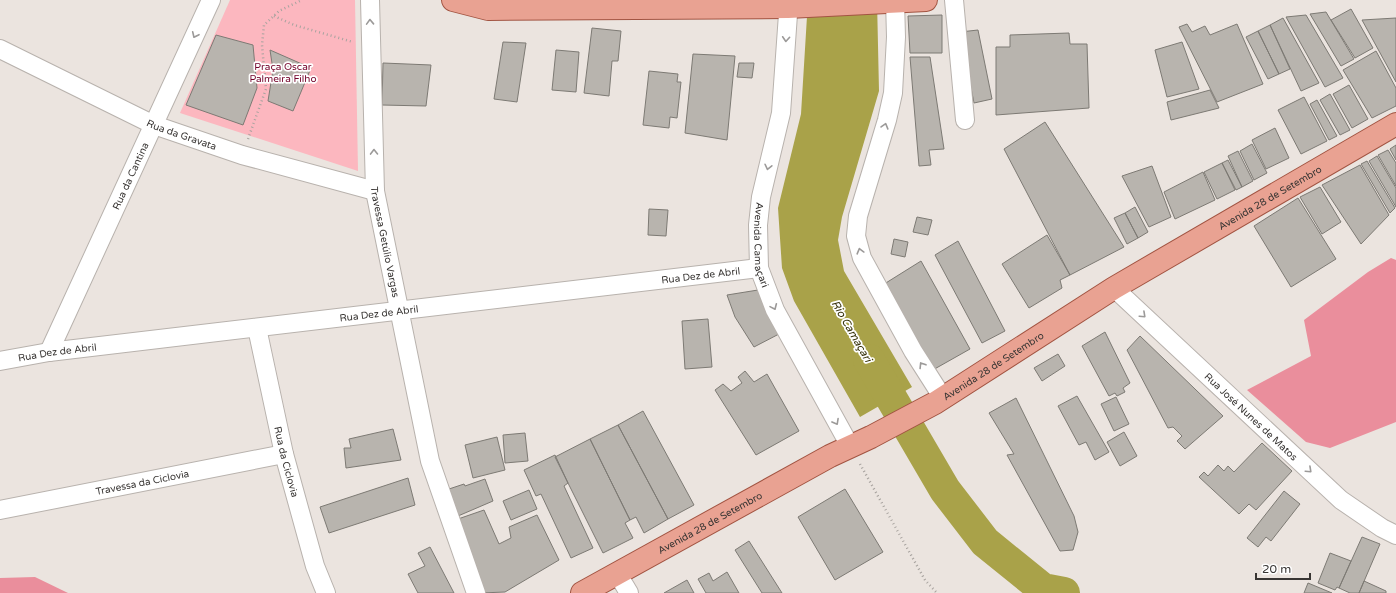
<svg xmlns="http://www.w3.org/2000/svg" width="1396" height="593" font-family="'Varela Round',sans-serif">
	<rect width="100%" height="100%" fill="#ebe4df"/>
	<!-- green -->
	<path fill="#fcb7bf" d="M230 0H355L358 171 180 113Z"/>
	<!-- forest -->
	<path fill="#ea8e9c" d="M1391 258 1396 260V422L1330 448 1306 442 1247 390 1311 356 1304 320 1368 272Z
		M35 577 68 593H0V578Z"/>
	<!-- water -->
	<path fill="#a9a249" d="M808 0H877L879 91 842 217 838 240 844 271 912 387 860 417 794 301 782 268 778 208 801 114Z"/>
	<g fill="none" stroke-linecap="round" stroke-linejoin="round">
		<!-- river -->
		<path stroke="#a9a249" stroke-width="32" d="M869 360 945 490 985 542 1043 589 1064 593"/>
	</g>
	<!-- building -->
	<path fill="#b8b4ae" stroke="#7d7a74" d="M1351 9 1373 48 1355 58 1331 20Z
		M1326 12 1354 59 1341 66 1310 14Z
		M942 15V53H910L908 16Z
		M1306 15 1343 78 1325 87 1286 17Z
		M1283 18 1319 83 1301 91 1270 25Z
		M1396 18V82L1362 20Z
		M1187 24 1192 32 1205 26 1210 35 1237 24 1263 84 1217 102 1179 27Z
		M1270 25 1290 69 1279 74 1258 31Z
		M592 28 621 31 618 61H612L609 96 584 93Z
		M978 30 992 99 974 103 960 32Z
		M1258 31 1279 74 1268 79 1246 37Z
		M1069 33 1070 44H1087L1089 108 996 115V47H1010V35Z
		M216 35 253 45 257 88 243 125 186 105Z
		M503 42 526 43 517 102 494 99Z
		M1182 42 1199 89 1167 97 1155 50Z
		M270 50 311 68 293 111 268 101 273 70Z
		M556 50 579 52 576 92 552 90Z
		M1376 51 1396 88V106L1372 118 1343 70Z
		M693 54 735 56 727 140 685 133Z
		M910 57H930L944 149 929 150 931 165 919 166Z
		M383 63 431 65 426 106 382 105Z
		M739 63H754L752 78 737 77Z
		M649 71 678 74 677 82H681L677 118 670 117 669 128 643 125Z
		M1349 85 1368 119 1352 128 1333 94Z
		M1210 90 1219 108 1171 120 1167 102Z
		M1330 94 1350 130 1340 135 1320 100Z
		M1304 97 1327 141 1301 154 1278 110Z
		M1317 100 1337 136 1329 140 1310 104Z
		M1045 122 1124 247 1070 275 1004 149Z
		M1275 128 1289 158 1266 169 1252 140Z
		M1252 144 1267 173 1254 180 1240 151Z
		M1396 145V160L1390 149Z
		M1388 150 1396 163V186L1378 155Z
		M1238 151 1253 181 1242 187 1228 156Z
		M1377 156 1396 188V207L1369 161Z
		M1228 160 1242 187 1236 190 1222 163Z
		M1367 161 1395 208 1390 213 1361 164Z
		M1222 163 1235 190 1217 199 1204 172Z
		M1360 165 1389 215 1361 244 1322 185Z
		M1152 166 1171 217 1149 227 1122 176Z
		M1203 172 1215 200 1175 219 1164 192Z
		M1320 187 1341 222 1322 234 1300 197Z
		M1298 198 1336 259 1291 287 1254 226Z
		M1135 207 1148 232 1138 238 1125 213Z
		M649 209 668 210 666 236 648 235Z
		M1125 213 1138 238 1127 244 1114 218Z
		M917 217 932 220 928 235 913 232Z
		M1047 235 1070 275 1060 280 1062 288 1029 308 1002 264Z
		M894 239 908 242 905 257 891 254Z
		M958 241 1005 331 982 343 935 255Z
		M921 261 970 349 931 371 881 286Z
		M758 290 779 334 754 347 735 317 727 295Z
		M708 319 712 367 685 369 682 321Z
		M1105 332 1130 383 1123 388 1125 392 1117 396 1115 393 1109 396 1082 346Z
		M1140 336 1223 416 1185 449 1177 441 1182 436 1173 427 1168 428 1127 350Z
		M1058 354 1065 366 1042 381 1034 368Z
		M745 371 754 382 767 374 799 431 756 455 715 390 723 384 731 391 742 383 738 377Z
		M1077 396 1109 452 1095 460 1086 442 1079 445 1058 406Z
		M1116 397 1129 424 1114 431 1101 404Z
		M1016 398 1074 516 1078 532 1073 550 1060 551 1007 455 1014 454 989 413Z
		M643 411 694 505 668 519 618 425Z
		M618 425 668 519 644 533 636 517 630 520 590 439Z
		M393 429 401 460 346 468 344 448H351L349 439Z
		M1124 432 1137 456 1120 466 1107 442Z
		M525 433 528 461 505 463 503 435Z
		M497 437 505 470 473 478 465 445Z
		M590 439 630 520 625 523 633 538 603 553 555 457Z
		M1262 443 1292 471 1256 510 1249 504 1239 514 1199 477 1204 472 1208 476 1218 465 1224 471 1228 466 1234 472Z
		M555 455 568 483 564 486 593 548 571 558 541 494 536 496 524 470Z
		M408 478 415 505 329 533 320 507Z
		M485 479 493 501 458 516 449 489 464 484 465 486Z
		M845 489 883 552 835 580 798 517Z
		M529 490 537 509 511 520 503 501Z
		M1284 491 1300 504 1271 541 1266 537 1258 547 1247 538Z
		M484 510 499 544 511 538 509 527 537 515 559 560 505 592 481 593 458 519Z
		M1362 537 1380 544 1359 593H1350L1339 588Z
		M749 541 782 593H762L735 550Z
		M430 547 454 593H418L408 574 425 566 418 553Z
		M1330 553 1351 561 1339 588 1337 587 1335 590 1318 583Z
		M727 572 739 593H706L698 579 709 573 713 581Z
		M687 580 694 593H664Z
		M1364 581 1386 591V593H1359Z
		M1308 583 1332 593H1304Z"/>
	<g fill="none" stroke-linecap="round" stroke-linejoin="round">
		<defs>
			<g id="minor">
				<path id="s1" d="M370 0 375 191 430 461 476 593"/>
				<path id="s2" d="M789 0 781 113 761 197 758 225 759 268 775 310 850 446"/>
				<path d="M895 0 896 37 893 93 887 120 858 216 856 236 862 258 913 351 943 398"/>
				<path d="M954 0 965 120"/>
				<path id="s3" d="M0 49 154 125 242 155 375 191"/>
				<path id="s4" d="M1114 288 1341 500 1382 528 1396 535"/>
				<path id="s5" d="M257 328 284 454 315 566 326 593"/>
				<path id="s6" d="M49 352 211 0"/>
				<path id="s7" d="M0 361 49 352 759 268"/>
				<path id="s8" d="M0 510 284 454"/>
				<path d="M617 573 629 593"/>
			</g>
			<g id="major">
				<path d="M453 0 488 9 788 7 926 0"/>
				<path id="s9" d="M582 593 830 456 871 437 935 403 1114 288 1396 124"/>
			</g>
		</defs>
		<!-- minor casing -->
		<use href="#minor" stroke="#b8b2ad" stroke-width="20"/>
		<!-- major casing -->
		<use href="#major" stroke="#a25442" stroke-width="24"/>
		<!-- path -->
		<path stroke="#a8a39f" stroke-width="2.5" stroke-dasharray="1 3" stroke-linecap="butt" d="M274 16 294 25 353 42
			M248 139 266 89 262 45 264 25 279 11 302 0
			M860 464 925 580 937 593"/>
		<!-- minor -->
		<use href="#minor" stroke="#fff" stroke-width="18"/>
		<!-- major -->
		<use href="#major" stroke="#e9a292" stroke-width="22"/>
	</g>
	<!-- one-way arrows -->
	<defs><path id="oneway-chevron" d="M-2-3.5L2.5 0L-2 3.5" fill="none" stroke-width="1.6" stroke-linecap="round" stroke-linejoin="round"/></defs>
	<g stroke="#9c9a99">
		<use href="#oneway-chevron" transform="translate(370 22) rotate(-92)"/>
		<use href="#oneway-chevron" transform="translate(195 35) rotate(115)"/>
		<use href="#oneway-chevron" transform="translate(786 39) rotate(94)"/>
		<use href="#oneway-chevron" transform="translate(885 126) rotate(-74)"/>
		<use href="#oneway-chevron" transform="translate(374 152) rotate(-91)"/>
		<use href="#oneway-chevron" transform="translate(768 167) rotate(103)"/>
		<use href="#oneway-chevron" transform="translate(860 251) rotate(-105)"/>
		<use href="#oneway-chevron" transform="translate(774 307) rotate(66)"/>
		<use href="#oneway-chevron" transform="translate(1143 315) rotate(43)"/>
		<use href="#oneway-chevron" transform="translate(922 365) rotate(-122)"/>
		<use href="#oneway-chevron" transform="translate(836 422) rotate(61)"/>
		<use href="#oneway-chevron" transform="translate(1309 470) rotate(43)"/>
	</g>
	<g text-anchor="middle" stroke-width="3.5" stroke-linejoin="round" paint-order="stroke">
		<!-- park labels -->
		<g font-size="10" fill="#720029" stroke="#fff">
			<text x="283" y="70">Praça Oscar<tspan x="283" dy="12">Palmeira Filho</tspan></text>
		</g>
		<!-- street labels -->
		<g font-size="10" fill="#383533" stroke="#fff">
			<text dy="4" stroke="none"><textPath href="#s3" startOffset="201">Rua da Gravata</textPath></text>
			<text dy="4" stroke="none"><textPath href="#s6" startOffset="194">Rua da Cantina</textPath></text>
			<text dy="4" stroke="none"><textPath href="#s9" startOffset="794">Avenida 28 de Setembro</textPath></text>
			<text dy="4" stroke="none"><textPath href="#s1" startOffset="243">Travessa Getúlio Vargas</textPath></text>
			<text dy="4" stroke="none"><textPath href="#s2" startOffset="248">Avenida Camaçari</textPath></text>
			<text dy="4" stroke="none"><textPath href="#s7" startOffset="706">Rua Dez de Abril</textPath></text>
			<text dy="4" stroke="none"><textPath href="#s7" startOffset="382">Rua Dez de Abril</textPath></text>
			<text dy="4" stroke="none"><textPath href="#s7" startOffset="58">Rua Dez de Abril</textPath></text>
			<text dy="4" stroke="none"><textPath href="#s9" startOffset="470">Avenida 28 de Setembro</textPath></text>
			<text dy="4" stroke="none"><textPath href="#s4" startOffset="188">Rua José Nunes de Matos</textPath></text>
			<text dy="4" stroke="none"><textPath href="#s5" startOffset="137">Rua da Ciclovia</textPath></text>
			<text dy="4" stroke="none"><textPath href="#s8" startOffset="145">Travessa da Ciclovia</textPath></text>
			<text dy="4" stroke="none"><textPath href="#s9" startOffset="146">Avenida 28 de Setembro</textPath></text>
		</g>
		<!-- water labels -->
		<g font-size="11" font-style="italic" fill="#35310a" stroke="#fff">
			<text transform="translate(852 331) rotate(60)" y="4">Rio Camaçari</text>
		</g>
	</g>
	<!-- scale -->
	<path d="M1256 573v6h54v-6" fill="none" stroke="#383533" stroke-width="2"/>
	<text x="1262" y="573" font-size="12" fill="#383533" stroke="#ffffff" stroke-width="3" paint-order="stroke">20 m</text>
</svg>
